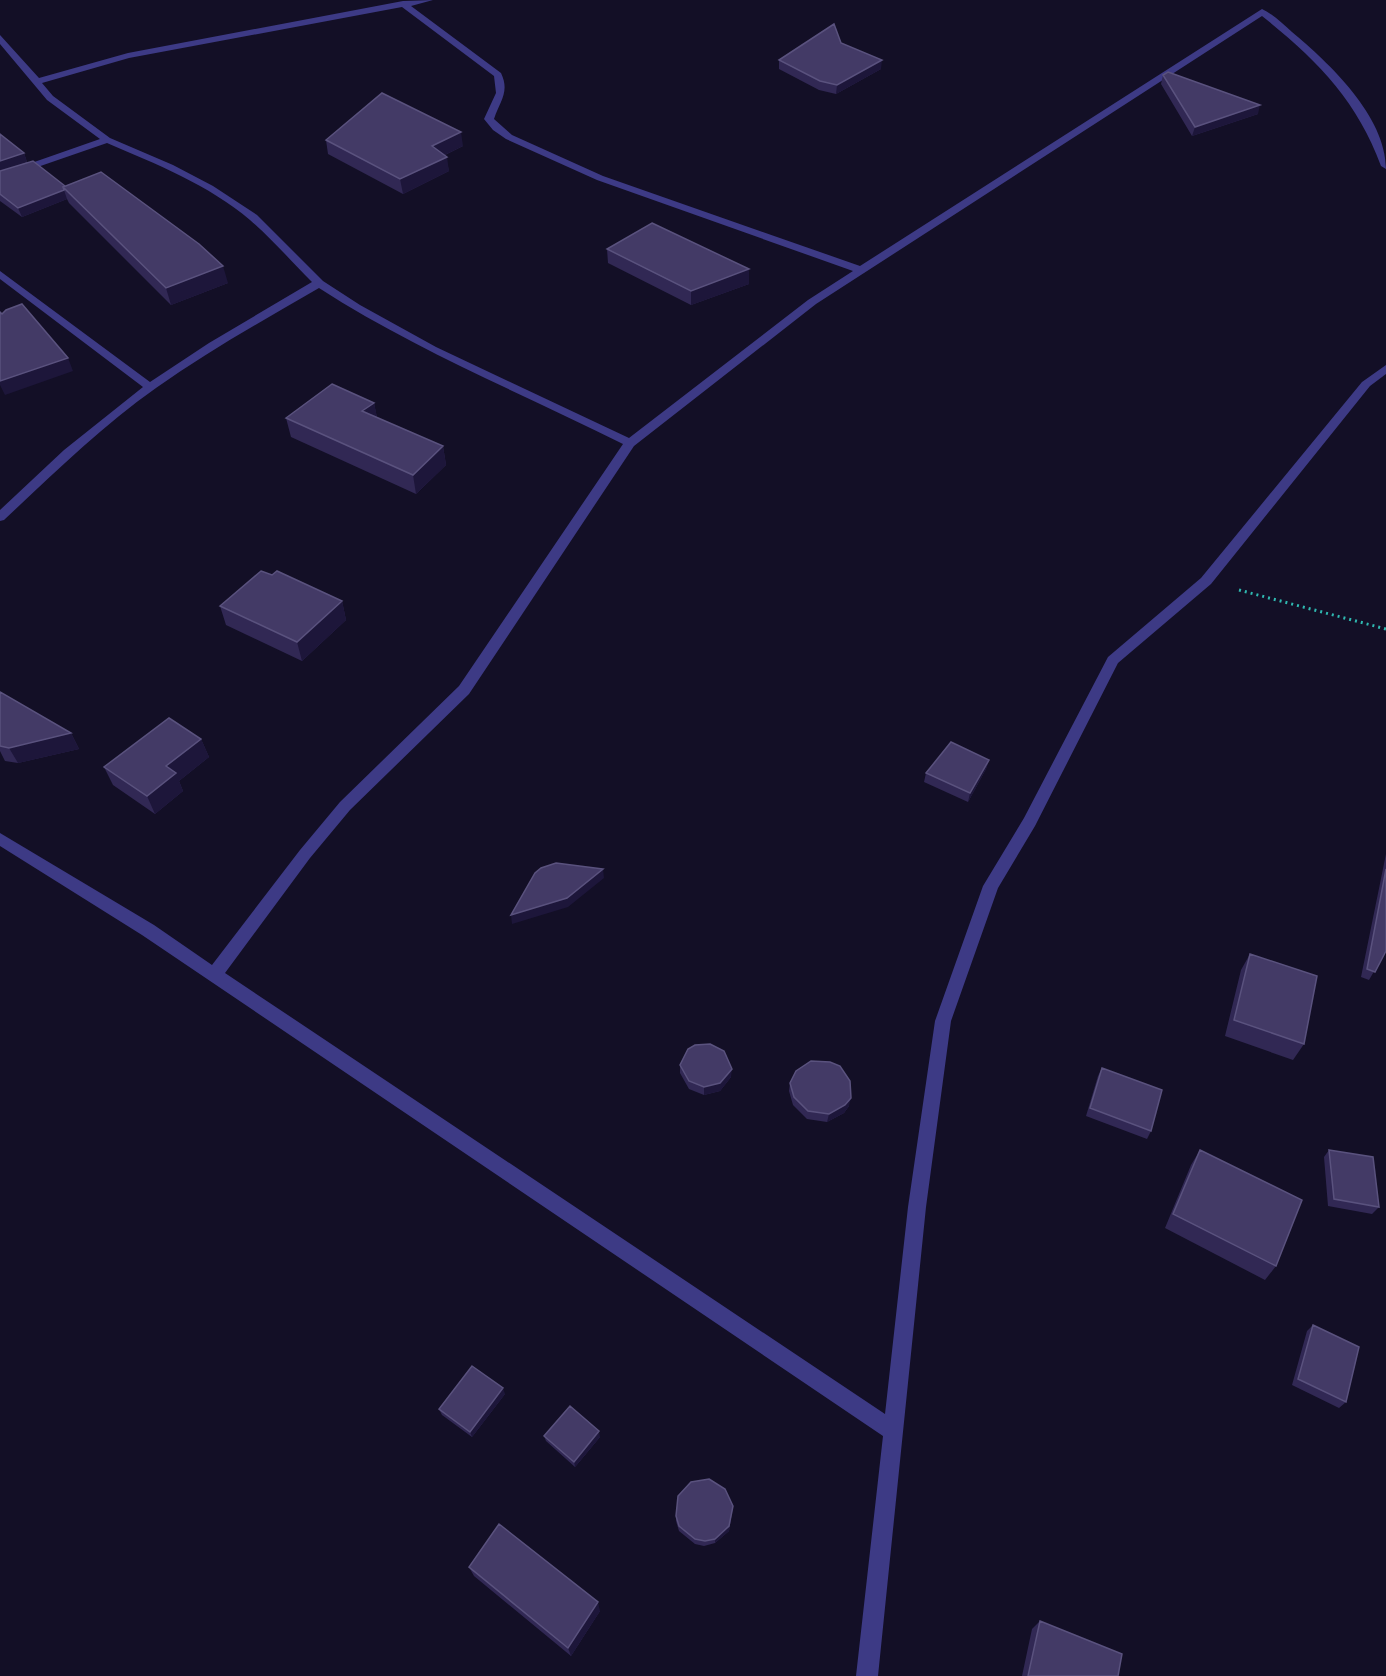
<svg xmlns="http://www.w3.org/2000/svg" width="1386" height="1676" font-family="'Roboto Condensed',sans-serif">
	<rect width="100%" height="100%" fill="#130f26"/>
	<g fill="none" stroke-linecap="round" stroke-linejoin="round">
		<!-- path -->
		<path stroke="#2fb8b0" stroke-width="3" stroke-dasharray="2 4" stroke-linecap="butt" d="M1239 590 1386 629"/>
		<!-- minor -->
		<path fill="#3d3a85" fill-rule="evenodd" d="M433 0 411 6 501 73C510 92 500 101 494 119L512 135 603 176 860 266 1262 9C1273 14 1283 24 1292 32 1329 63 1386 116 1386 169L1381 166C1357 100 1316 59 1262 16L816 304 634 446 469 694 350 810 310 858 225 973 885 1414 908 1207 935 1021 983 886 1024 818 1108 657 1201 578 1362 382 1386 365V374L1370 386 1211 584 1118 663 1035 826 998 888 951 1021 926 1207 878 1676H856L883 1436 142 935 0 846V833L154 925 212 965 300 850 340 802 459 686 623 444C521 393 415 350 319 288 264 320 208 351 156 388 101 427 53 474 4 520L0 521V510L64 450 143 387 0 279V271L150 382 209 343 312 282C292 262 272 239 250 220 209 185 156 164 107 143L0 180V174L100 139 47 100 0 44V35L39 78 128 53 403 1ZM402 7 494 76 496 93 484 119 493 130 506 139 597 180 853 271 808 300 629 438 436 347 360 305 323 281 257 215 213 186 173 165 110 138 53 96 42 83 129 58Z"/>
	</g>
	<!-- wall -->
	<path fill="#312854" d="M841 43 881 69 836 94 819 90 779 69V60Z
		M1163 75 1258 114 1192 136 1161 84Z
		M0 134 24 153 27 162 65 186 228 283 171 305 69 203 67 199 22 217 0 201Z
		M326 140 463 146 445 155 449 171 403 194 328 154Z
		M607 249 749 284 691 305 608 263Z
		M374 403 377 418 443 446 446 465 416 494 291 437 286 418Z
		M342 601 346 620 302 661 226 625 220 606Z
		M0 692 71 733 79 749 18 763 5 761 0 751Z
		M201 739 209 757 179 781 183 791 155 814 113 785 104 767Z
		M989 760 986 769 968 802 924 782 926 773Z
		M1386 854V951L1369 980 1361 977Z
		M1250 954 1304 1044 1293 1060 1225 1036 1241 970Z
		M680 1065 731 1077 720 1091 704 1095 689 1089 680 1073Z
		M1102 1068 1151 1131 1147 1139 1086 1116 1098 1076Z
		M790 1083 849 1106 844 1113 827 1122 807 1119 793 1105 789 1091Z
		M1200 1150 1276 1266 1265 1280 1165 1228 1191 1165Z
		M1329 1150 1379 1207 1372 1214 1328 1206 1324 1157Z
		M1313 1325 1346 1402 1339 1408 1292 1385 1307 1331Z
		M505 1394 472 1437 442 1415 439 1409Z
		M544 1436 600 1437 575 1467 546 1441Z
		M733 1506 729 1531 715 1543 704 1546 695 1544 679 1531 676 1521V1516Z
		M469 1567 600 1611 571 1656 474 1576Z
		M1040 1621 1118 1676H1022L1032 1629Z"/>
	<!-- shaded-wall -->
	<path fill="#1d163a" d="M882 60 881 69 836 94 837 85Z
		M1260 105 1258 114 1192 136 1195 127Z
		M461 132 463 146 434 160 432 146Z
		M24 153 27 162 0 172V161Z
		M447 157 449 171 403 194 400 179Z
		M64 190 67 199 22 217 18 208Z
		M223 266 228 283 171 305 166 288Z
		M749 269V284L691 305V291Z
		M68 358 73 371 5 395 0 385V381Z
		M374 403 378 422 362 411Z
		M443 446 446 465 416 494 413 475Z
		M342 601 346 620 302 661 297 642Z
		M71 733 79 749 18 763 9 748Z
		M201 739 209 757 179 781 183 791 155 814 147 796 166 766Z
		M989 760 986 769 968 802 970 793Z
		M603 869 604 878 568 907 512 924 511 915Z
		M732 1069 731 1077 720 1091 704 1095V1087Z
		M851 1098 849 1106 844 1113 827 1122 829 1114Z
		M503 1388 505 1394 472 1437 470 1432Z
		M599 1431 600 1437 575 1467 574 1462Z
		M733 1506 729 1531 715 1543V1539Z
		M598 1602 600 1611 571 1656 568 1648Z"/>
	<!-- building -->
	<path fill="#433a66" stroke="#5a527e" stroke-width="1.5" d="M834 24 841 43 882 60 837 85 820 81 779 60Z
		M1168 72 1260 105 1195 127 1163 75Z
		M382 93 461 132 432 146 447 157 400 179 326 140Z
		M0 134 24 153 0 161Z
		M33 161 65 186 63 187 64 190 18 208 0 194V171Z
		M101 172 199 244 223 266 166 288 63 187Z
		M652 223 749 269 691 291 607 249Z
		M22 304 68 358 0 381V312L2 314 6 310Z
		M332 384 374 403 362 411 443 446 413 475 286 418Z
		M261 571 272 575 277 571 342 601 297 642 220 606Z
		M0 692 71 733 9 748 0 746Z
		M169 718 201 739 166 766 176 773 147 796 104 767Z
		M951 742 989 760 970 793 926 773Z
		M556 863 603 869 567 898 511 915 535 873 541 868Z
		M1386 869V951L1375 972 1367 969Z
		M1250 954 1317 976 1304 1044 1234 1020Z
		M710 1044 724 1051 732 1069 720 1083 704 1087 689 1081 680 1065 688 1049 695 1045Z
		M811 1061 830 1062 840 1066 850 1081 851 1098 845 1105 829 1114 808 1111 794 1097 790 1083 796 1071Z
		M1102 1068 1162 1090 1151 1131 1090 1108Z
		M1200 1150 1302 1200 1276 1266 1173 1214Z
		M1329 1150 1373 1157 1379 1207 1334 1199Z
		M1313 1325 1359 1347 1346 1402 1298 1379Z
		M472 1366 503 1388 470 1432 439 1409Z
		M570 1406 599 1431 574 1462 544 1436Z
		M709 1479 725 1489 733 1506 729 1526 715 1539 705 1541 695 1539 679 1526 676 1516 678 1496 691 1482Z
		M499 1524 598 1602 568 1648 469 1567Z
		M1040 1621 1122 1654 1118 1676H1028Z"/>
</svg>
